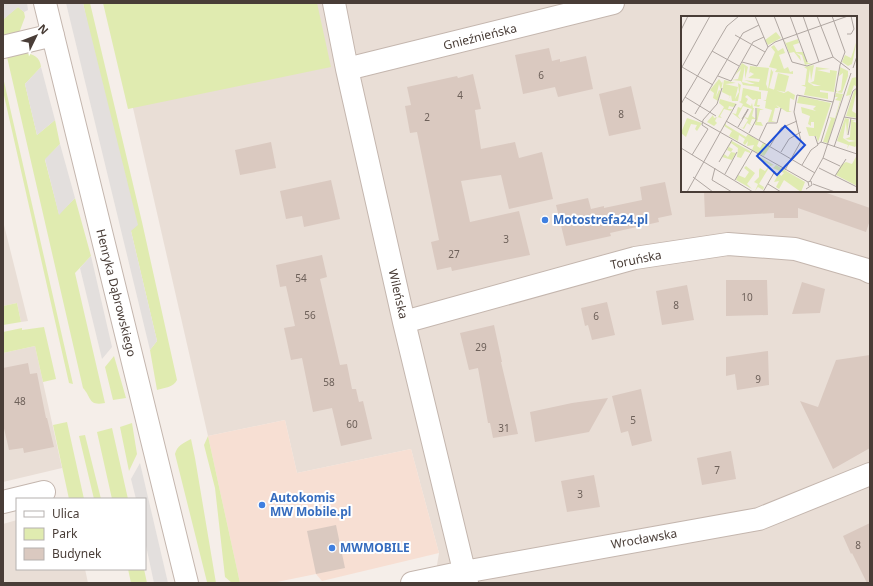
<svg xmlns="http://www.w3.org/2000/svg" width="873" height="586" font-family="'Noto Sans',sans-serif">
	<rect width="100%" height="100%" fill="#f5eee9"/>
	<!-- residential -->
	<path fill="#e9ded6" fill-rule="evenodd" d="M109 3H870V583H434L439 553 411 449 297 473 285 420 208 436ZM682 17H856V191H682Z
		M3 221 28 321 21 322 17 303 3 306Z
		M35 346 62 468 3 482V353Z
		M17 520V569H85L88 583H3V524Z"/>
	<!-- commercial -->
	<path fill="#f7dfd3" d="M285 420 297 473 411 449 439 553 322 581 316 574 272 583H240L208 436Z"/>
	<!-- green -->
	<path fill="#e0ebb0" d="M83 3H90L142 222 177 380C174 387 164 388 157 390L150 350 157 341 131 231Z
		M103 3H317L331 67 128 109Z
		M18 7 24 12 25 17 19 33 3 41V19Z
		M24 53C34 54 40 57 41 67L25 84 37 135 55 120 60 144 45 160 59 214 75 198 91 256 75 273 105 403C88 406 92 398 83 388L7 57Z
		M3 77 73 384 69 383 3 91Z
		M17 303 21 322 3 325V306Z
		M44 327 56 379 43 382 35 346 3 353V332L22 328V330Z
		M114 356 126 398 113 400 105 367Z
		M67 422 84 499H69L53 425Z
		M132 423 137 454 129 471 120 427Z
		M112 428 128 499H112L97 432Z
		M85 435 101 499H94L79 436Z
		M208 436 240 583H244H232L225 577 215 488 204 445Z
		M191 439 195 458 216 583 207 582 175 454C177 446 183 443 191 439Z
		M128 569H144L147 583H131Z"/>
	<!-- parking -->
	<path fill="#e3dfdd" d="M3 3H27L28 10 24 12 18 7 3 20Z
		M66 3H83L138 225 131 231 157 341 150 350Z
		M41 67 55 120 37 135 25 84Z
		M60 144 75 198 59 215 45 159Z
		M91 256 112 347 102 359 80 268Z
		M140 463 168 583H154L145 541V499H136L131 479Z"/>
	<!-- building -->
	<path fill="#dac9c0" d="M549 48 552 61 560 59V62L586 56 593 89 558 97 555 87 523 94 515 55Z
		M473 74 481 109 475 110 481 149 515 142 519 158 542 152 553 199 509 209 501 175 461 181 470 222 519 211 530 255 452 271 451 267 437 270 431 242 439 240 417 132 410 133 405 106 411 105 407 87 457 76 458 78Z
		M631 86 641 129 609 136 599 94Z
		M271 142 276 168 240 175 235 150Z
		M331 180 340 219 304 227 302 216 286 219 280 191Z
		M665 182 672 215 658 218 659 222 610 233 611 236 566 246 556 205 588 198 591 209 604 206V208L642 200 640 187Z
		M704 191H821L870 208V220L866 232 798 208V218H774V213L705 217Z
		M322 255 327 277 320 279 340 365 347 364 352 389H356L359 402 363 401 372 439 341 446 332 408 313 412 302 358 291 360 284 328 295 326 286 286 280 287 276 265Z
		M726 280H767L768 315 726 316Z
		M802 282 825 289 820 313 792 314Z
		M687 285 694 320 662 325 656 291Z
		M607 302 615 335 592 340 588 325 585 326 581 308Z
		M494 325 502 362H501L518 434 493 438 490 423H488L478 368 469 370 460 333Z
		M768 351 769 385 737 390 735 374 726 376V357Z
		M870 355V448L833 469 800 401 818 407 836 360Z
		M28 363 30 374 37 373 46 418H47L54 447 24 453 23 448 9 450 3 424V368Z
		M641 389 652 441 632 446 628 431 621 433 612 396Z
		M608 398 589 432 535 442 530 412 572 403Z
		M731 451 736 479 702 485 697 458Z
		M594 475 600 507 567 512 561 481Z
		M870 523V583H867L852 553 851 554 843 536Z
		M336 525 345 568 316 574 307 531Z"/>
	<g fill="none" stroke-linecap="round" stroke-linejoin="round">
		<defs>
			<path id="minor" d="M45 3 187 583
				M334 3 347 69 404 322 467 583
				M3 47 53 35
				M347 69 613 3
				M404 322 635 258 728 244 795 249 864 269 870 272
				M3 502 44 492
				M412 583 464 572 759 519 870 474"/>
		</defs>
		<!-- minor casing -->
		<use href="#minor" stroke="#c4b6ae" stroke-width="24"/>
		<!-- minor -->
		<use href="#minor" stroke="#fff" stroke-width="22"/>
	</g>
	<!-- markers -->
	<g fill="#3f7fe0" stroke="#fff" stroke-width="1.5">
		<circle cx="545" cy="220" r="4"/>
		<circle cx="262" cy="505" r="4"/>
		<circle cx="332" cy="548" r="4"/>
	</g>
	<g text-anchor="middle" stroke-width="4" stroke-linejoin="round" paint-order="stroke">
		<!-- number labels -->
		<g font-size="10" fill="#6d6059">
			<text x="541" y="79">6</text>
			<text x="460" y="99">4</text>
			<text x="621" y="118">8</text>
			<text x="427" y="121">2</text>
			<text x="506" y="243">3</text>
			<text x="454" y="258">27</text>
			<text x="301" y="282">54</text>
			<text x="747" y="301">10</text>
			<text x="676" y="309">8</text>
			<text x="310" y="319">56</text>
			<text x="596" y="320">6</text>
			<text x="481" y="351">29</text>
			<text x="758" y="383">9</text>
			<text x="329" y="386">58</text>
			<text x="20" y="405">48</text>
			<text x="633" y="424">5</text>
			<text x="352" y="428">60</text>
			<text x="504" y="432">31</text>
			<text x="717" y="474">7</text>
			<text x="580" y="498">3</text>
			<text x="858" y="549">8</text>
		</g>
		<!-- street labels -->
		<g font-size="12" fill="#493d37" stroke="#fff">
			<text transform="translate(480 37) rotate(-14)" y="4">Gnieźnieńska</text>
			<text transform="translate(636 260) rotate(-12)" y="4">Toruńska</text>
			<text transform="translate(116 293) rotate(76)" y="4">Henryka Dąbrowskiego</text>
			<text transform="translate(398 294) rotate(77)" y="4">Wileńska</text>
			<text transform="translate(644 539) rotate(-10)" y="4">Wrocławska</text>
		</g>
		<!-- shop labels -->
		<g font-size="12" font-weight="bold" fill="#366cbe" stroke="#fff" text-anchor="start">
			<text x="553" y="224">Motostrefa24.pl</text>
			<text x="270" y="502">Autokomis<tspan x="270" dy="14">MW Mobile.pl</tspan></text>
			<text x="340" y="552">MWMOBILE</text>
		</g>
	</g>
	<!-- overview -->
	<g transform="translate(681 16)">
		<rect width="176" height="176" fill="#f5eee9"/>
		<path d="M95 16 100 22 87 29 84 24ZM103 23 105 27 117 23 118 27 112 29 115 36H122L127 47H131L124 49 121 39 115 37 119 40 120 45 113 36 108 37ZM176 24 171 48 167 50 161 46 164 39 170 42ZM93 29 97 35 102 32 104 37 98 39 103 53 107 51 109 56 112 55V58L94 56 96 53 88 51 94 36 90 31ZM61 47 67 51 64 63V50L61 66 69 68H74L63 64 78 66 79 63 67 62 73 58 69 56 68 58 69 50 88 52 85 68 87 73 90 53 92 56 93 53 88 72 103 77 107 75 114 79 113 84 109 82 108 95 111 96H106L95 89 98 92H94L91 105 95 106H87L91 94 84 92 85 85 82 84H85L87 75 78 74V71L62 69 60 65 51 64 57 63 60 53 54 59ZM133 49 130 65 129 53 127 66 133 70H140L129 67 133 65 135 51 149 53 136 54 149 57 148 73 149 54 156 55 153 76 139 74V76L147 77V83L123 79 125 71 120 69H124L126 53 123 51ZM159 51 167 55V60L161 77 155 76 156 73V76L160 74 162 57 158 60ZM97 57 108 60 104 76 93 74ZM176 61V71L173 69 165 91 169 79 165 80 168 70 171 62ZM38 63 41 67 42 65 40 74 38 68 35 81 38 74 40 75 37 85 32 82 33 77 29 74ZM43 64 55 67 44 68 57 71 54 83 58 76 57 67 60 69 57 85H51L50 79 47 84 49 80 41 76ZM62 72 80 76V83H77L76 89H79L78 91 73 90 75 83 72 84 66 79 64 81 67 83 65 87 70 90 71 87 72 92H77L83 94H79L76 106H80L82 110 74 109 76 92H73L71 100 75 103H71L69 108 71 110 66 107 63 113 59 111 62 112 67 104 63 101 67 102 71 93 62 90 57 100 60 104 51 97 55 98 57 91 60 92 62 88 58 86 60 85ZM176 73 171 95 176 98V102L165 100 173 75ZM155 77 162 78 147 127 142 126 150 103 148 101 154 102 159 85 154 84 157 81H154ZM118 80 150 87 137 126 135 120H128L125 111 133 112V106H130V110L127 108 129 100 121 97 120 91 135 95 132 93 135 90 116 87ZM39 83 56 88 52 91 48 90 47 93H51L50 95 43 93 39 100 41 102 36 101 34 105 36 107 33 110 26 106 32 99 33 102 36 101H37L43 91 38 87ZM6 102 21 107 16 115 14 113 16 109 10 108 5 121 0 117ZM164 102 168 103 166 120 165 105 162 122 168 126 175 125 164 123 169 121 170 104H176L171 105 176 107V129L174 131 168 129 166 133 167 129 156 125ZM45 106V109L65 121 67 118 78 125 76 130 79 132 82 127 89 131 83 140 95 146 71 134 73 129 66 130 67 125 64 129 62 127 64 123 58 119 57 125 48 120 51 115 43 110ZM51 125 69 135V137L64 135 60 142 56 141 57 132 50 127 48 131 52 133 50 136 55 137 51 144 41 141 43 138 47 141 50 136 46 134 50 126ZM176 139V170L155 159 160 149 165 146 171 148ZM79 141 93 149 89 150 78 168 83 171 82 174 77 171 74 175 77 168 73 166 78 161V154L79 152 84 155 89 149 78 142ZM95 149 124 166 120 176 103 164 98 173 95 171 98 165 93 166 98 157 100 160 103 157 92 152ZM65 150 74 157 66 168 71 173 55 164 57 159 64 162 68 156 63 152Z" fill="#e0ebb0"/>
		<path fill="none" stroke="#b0a7a2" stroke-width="1" d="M74 0 87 31M93 0 111 46 126 50 152 41 169 54M109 0 126 46M122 0 138 46M136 0 152 41M0 14 7 0M166 18H170L173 13 170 0M54 19 84 36M31 35 58 50M61 46 76 50 87 31 94 26 167 0M1 51 29 0M1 51 32 69M172 52 176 40M37 60 50 65 72 26 83 21M4 81 35 100M0 88 46 10 58 0M0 94 127 166M14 98 62 17 78 9M163 101 176 103M45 105 134 157M96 107 100 92M57 111 67 94V93L61 103M68 117 75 104V92M167 119 170 102M78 124 86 107H96M140 126 153 83 159 49 164 36 151 0M137 128 140 126 176 138M89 130 100 112 116 105M153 131 172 75 176 72M0 132 72 176M100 136 108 123 120 116M11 139 27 113 21 109 22 104 36 88 41 72M142 142 159 150M38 146 51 124M0 148V162M121 149 130 134 137 129 134 120M34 152 31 164 51 176M138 152 176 171M104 154 120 125 113 96 116 79 152 86M44 158 56 136M154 160 165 143M12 161 32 176M54 164 71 135M129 165 142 142 170 57M87 168 100 176M132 168 154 176M125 173 131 169 130 165 127 166 128 170M6 176 55 88M82 176 94 155"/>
		<path fill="#1d4ed8" fill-opacity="0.15" stroke="#1d4ed8" stroke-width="2" d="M104 110 124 129 96 159 76 140Z"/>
		<rect width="176" height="176" fill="none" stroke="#493d37" stroke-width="2"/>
	</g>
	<!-- border -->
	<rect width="873" height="586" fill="none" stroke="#493d37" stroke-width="8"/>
	<!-- legend -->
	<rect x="16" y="498" width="130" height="72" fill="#ffffff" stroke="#b6b1af"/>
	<rect x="24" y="511" width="20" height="6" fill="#ffffff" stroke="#b6b1af"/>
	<text x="52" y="518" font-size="12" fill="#493d37">Ulica</text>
	<rect x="24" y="528" width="20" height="12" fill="#e0ebb0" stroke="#b6b1af"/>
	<text x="52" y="538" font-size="12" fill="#493d37">Park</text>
	<rect x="24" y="548" width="20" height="12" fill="#dac9c0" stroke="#b6b1af"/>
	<text x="52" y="558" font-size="12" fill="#493d37">Budynek</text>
	<!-- north arrow -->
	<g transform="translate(36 36) rotate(47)" stroke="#ffffff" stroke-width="3" paint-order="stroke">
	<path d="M0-3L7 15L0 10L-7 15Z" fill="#493d37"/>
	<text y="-6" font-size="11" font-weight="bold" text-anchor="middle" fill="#493d37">N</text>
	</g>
</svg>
